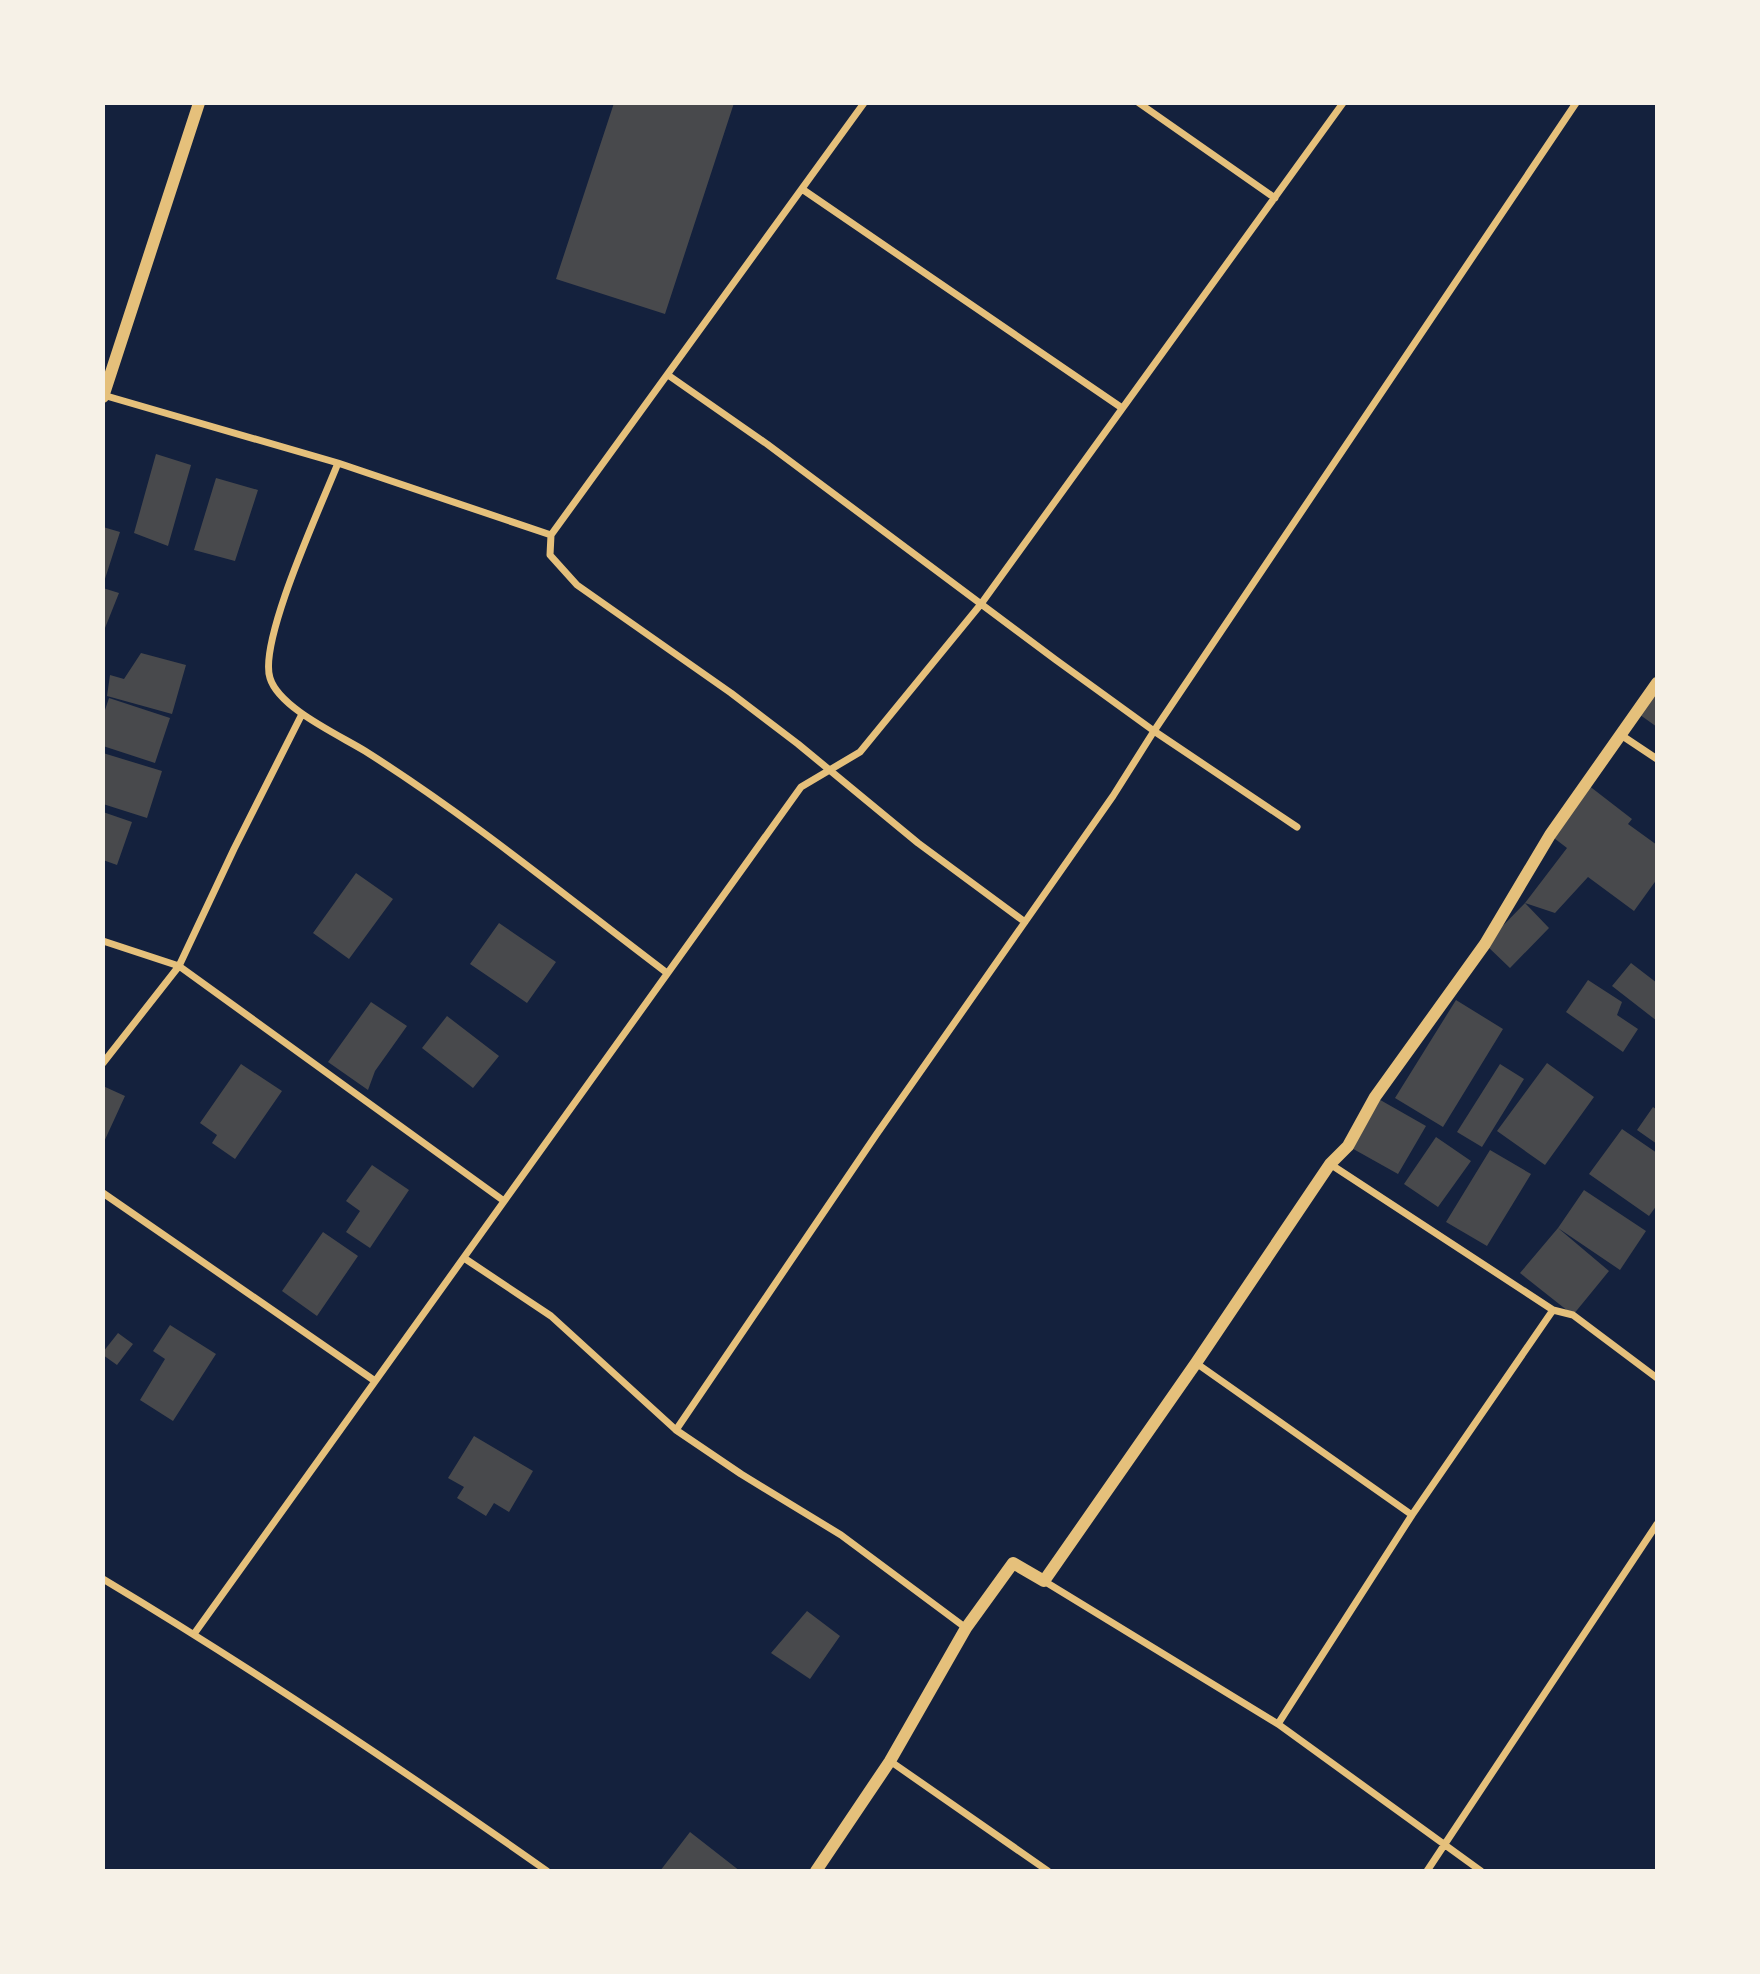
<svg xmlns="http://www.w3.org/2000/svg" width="1760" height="1974" font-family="Overpass,sans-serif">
	<rect width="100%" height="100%" fill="#14213d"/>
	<!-- building -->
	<path fill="#48494c" d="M614 103H734L665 314 556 279Z
		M156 454 191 465 168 546 134 533Z
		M216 478 258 490 235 561 194 550Z
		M103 527 120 532 104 582H103Z
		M103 588 119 593 103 633Z
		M141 653 186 665 172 714 107 696 110 675 124 679Z
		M1657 683V727L1636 712Z
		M109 698 170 718 155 763 103 746V716Z
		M103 753 162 771 147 818 103 804Z
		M1588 785 1632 819 1628 824 1657 845V879L1634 911 1588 877 1555 913 1525 903 1567 848 1550 835Z
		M103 812 132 822 117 865 103 860Z
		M356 873 393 899 349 959 313 933Z
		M1525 903 1549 928 1510 968 1485 944Z
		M499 923 556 962 527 1003 470 964Z
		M1631 963 1657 983V1021L1612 986Z
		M1588 980 1622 1002 1617 1015 1638 1029 1623 1052 1566 1012Z
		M1456 1000 1503 1029 1443 1127 1395 1098Z
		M371 1002 407 1026 375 1071 368 1090 328 1062Z
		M447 1016 499 1056 473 1088 422 1048Z
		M1547 1063 1594 1097 1545 1165 1497 1131Z
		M241 1064 282 1091 235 1159 212 1143 217 1135 200 1123Z
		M1500 1064 1524 1079 1482 1147 1457 1132Z
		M103 1086 125 1096 103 1144Z
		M1375 1097 1426 1126 1398 1174 1348 1146Z
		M1653 1107 1657 1110V1144L1637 1130Z
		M1622 1129 1657 1153V1205L1649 1216 1589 1174Z
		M1436 1137 1471 1161 1438 1207 1404 1184Z
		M1490 1150 1531 1174 1487 1246 1446 1222Z
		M372 1165 409 1190 370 1248 346 1232 360 1211 346 1201Z
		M1584 1190 1646 1231 1620 1270 1558 1228 1609 1271 1573 1315 1520 1273 1558 1228Z
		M323 1232 358 1256 317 1316 282 1291Z
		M170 1325 216 1354 173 1421 140 1400 165 1359 153 1351Z
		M118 1333 133 1344 117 1365 103 1355V1352Z
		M474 1436 533 1471 509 1512 494 1503 486 1516 457 1498 464 1487 448 1478Z
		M807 1611 840 1636 810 1679 771 1653Z
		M690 1832 740 1871H660Z"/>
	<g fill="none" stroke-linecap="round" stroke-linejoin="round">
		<!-- minor -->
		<path stroke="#e5c07b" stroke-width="7" d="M864 103 551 535 550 555 577 585 731 693 798 744 918 843 1025 922
			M1139 103 1275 198
			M802 189 1122 408
			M668 375 767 444 1056 660 1154 731 1297 827
			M103 395 338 463 551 535
			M338 463C322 504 258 641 270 678 279 708 339 735 365 751 471 818 568 898 667 973
			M1621 735 1657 759
			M103 941 179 966 504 1201
			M103 1063 179 966 234 849 302 714
			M1330 1164 1553 1310 1573 1315 1657 1378
			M103 1193 375 1381
			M464 1258 551 1316 676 1430
			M1196 1363 1412 1515
			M103 1579C255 1670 402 1769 547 1871
			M1044 1581 1278 1724 1481 1871
			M966 1628 841 1535 741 1474 676 1430 876 1135 1113 796 1154 731 1576 103
			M194 1634 801 787 860 752 981 604 1343 103
			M1278 1724 1412 1515 1553 1310
			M890 1761 1048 1871
			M1427 1871 1657 1524"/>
		<!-- tertiary -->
		<path stroke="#e5c07b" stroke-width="12" d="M103 397 199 103
			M816 1871 890 1761 966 1628 1013 1563 1044 1581 1196 1363 1330 1164 1348 1146 1375 1097 1485 944 1550 835 1657 683"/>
	</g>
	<!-- border -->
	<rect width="1760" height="1974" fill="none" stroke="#f6f1e7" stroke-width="210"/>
</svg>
